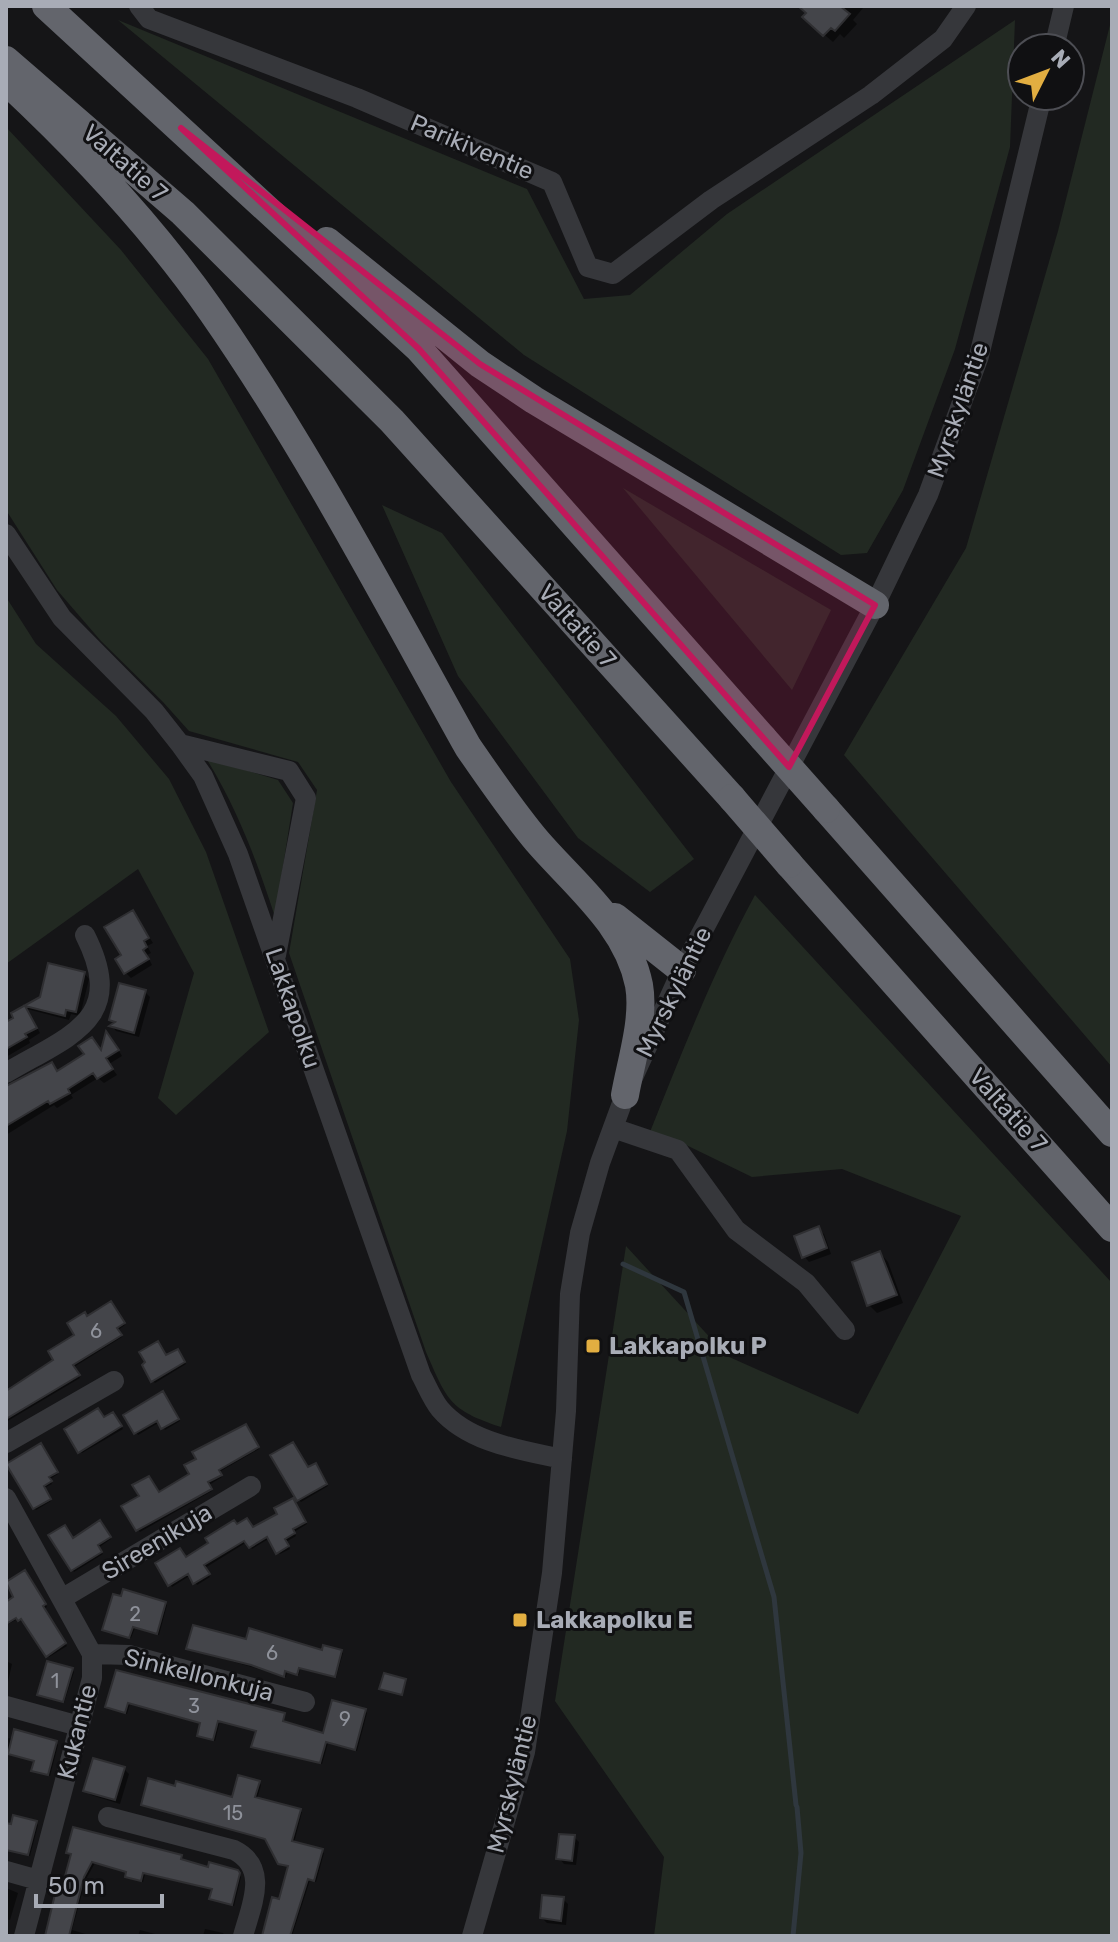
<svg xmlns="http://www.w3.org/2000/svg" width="1118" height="1942" font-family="Rubik,sans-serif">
	<rect width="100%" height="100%" fill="#151517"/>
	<!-- green -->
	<path fill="#222922" d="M1112 17V1067L844 755 966 548 1058 231Z
		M118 20 527 189 584 299 630 295 727 214 1015 20 1010 147 955 349 903 490 867 553 841 555 524 355Z
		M6 127 121 250 208 359 451 782 570 959 579 1020 567 1131 501 1427C449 1410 447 1400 426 1352L289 953 317 790 298 762 189 731 163 702 101 641 57 590 6 510Z
		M623 488 831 610 792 690Z
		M382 505 442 533 694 859 650 892 578 838 458 676Z
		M6 597 36 644 116 716 169 779 206 852 269 1032 176 1115 158 1098 194 973 138 869 6 964Z
		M206 758 278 780 293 803 275 917C256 859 238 810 206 758Z
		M755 895 1112 1283V1936H654L664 1857 555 1701 626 1246 727 1356 858 1414 961 1216 842 1169 752 1177 684 1144 650 1132C682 1052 714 970 755 895Z"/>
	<!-- shadow -->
	<path fill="#0007" d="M809 6H861L863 8 853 20 857 24 844 38 840 34 833 42 813 25 808 13Z
		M137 918 153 943 147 946 151 953 147 955 152 965 131 978 126 973 124 956Z
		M84 973 89 979 80 1016 71 1014 69 1020 27 1009 40 1033 29 1040 30 1043 6 1057V1024L16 1018 14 1014Z
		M145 992 150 997 139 1037 116 1031 112 1026 116 1024 111 1020Z
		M111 1038 122 1056 109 1064 117 1075 104 1083 98 1078 71 1095 73 1098 57 1108 54 1105 6 1135V1100L52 1064 58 1073 102 1052Z
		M818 1229 824 1234 831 1254 809 1262 804 1256Z
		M880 1253 888 1262 903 1303 877 1313 869 1305Z
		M113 1305 125 1325 118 1330 122 1337 74 1367 80 1378 6 1422V1393L56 1360 77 1336 88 1318Z
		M179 1353 186 1364 155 1383 153 1381 167 1358Z
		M164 1395 180 1421 165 1430 160 1422 138 1435 126 1415Z
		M115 1416 123 1429 82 1453 80 1451 108 1427Z
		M247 1428 259 1449 219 1472 222 1477 209 1485 212 1491 140 1532 138 1530 159 1494 192 1475 199 1459Z
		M43 1448 58 1474 50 1479 52 1484 44 1488 51 1501 36 1510 34 1508Z
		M317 1468 328 1486 301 1502 299 1500 308 1470Z
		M295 1502 307 1524 294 1532 296 1536 286 1542 290 1549 280 1554 270 1538 252 1549 247 1542 205 1568 210 1577 197 1585 191 1575 172 1587 158 1564 186 1559 237 1526 253 1529 279 1515Z
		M102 1525 111 1539 98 1548 103 1554 74 1572 51 1536 73 1540Z
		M27 1575 47 1607 43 1609 67 1646 49 1657 24 1620 22 1622 18 1619 6 1625V1604L16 1598Z
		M165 1603 167 1605 159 1635 135 1628 131 1638 107 1631Z
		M247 1641 323 1653 341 1651 343 1653 336 1678 300 1669 299 1675 287 1672 286 1677 189 1649Z
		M6 1661 12 1664 7 1686 6 1685Z
		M72 1670 74 1672 64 1703 41 1696Z
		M117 1672 284 1715V1724L325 1735 365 1711 367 1713 357 1751 328 1743 322 1764 256 1748 254 1746 258 1732 220 1721 215 1741 199 1735 202 1724 130 1704 127 1714 110 1709 108 1707Z
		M6 1738 56 1743 58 1745 50 1776 34 1770 36 1761 6 1753Z
		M124 1769 129 1774 120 1804 91 1795 86 1790Z
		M259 1783 261 1785 257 1799 302 1812 294 1843 324 1853 316 1882 310 1880 292 1936H264L281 1901 290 1867 280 1863 268 1840 143 1804 234 1799Z
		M36 1823 38 1825 30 1856 6 1849V1825Z
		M574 1837 579 1842 576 1865 564 1864 559 1858Z
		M68 1852 181 1857 182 1862 209 1869 237 1872 241 1877 234 1906 213 1900 211 1898 214 1890 145 1874 143 1882 129 1878 128 1873 95 1863 86 1879 72 1930 92 1936H47L73 1855Z
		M6 1888 18 1893 10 1920 6 1919Z
		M563 1899 568 1904 566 1925 547 1923 542 1918Z
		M205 1929 223 1933 225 1936H203Z
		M140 1930 155 1934 157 1936H138Z"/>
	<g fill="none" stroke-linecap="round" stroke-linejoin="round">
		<!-- stream -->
		<path stroke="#2f373e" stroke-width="5" d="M623 1264 684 1292 774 1597 796 1805
			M793 1936 801 1853 797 1807"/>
	</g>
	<!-- building -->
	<path fill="#44454a" stroke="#2f2f32" stroke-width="2" d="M798 6H840L850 14 835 31 831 28 823 36 802 17 806 13Z
		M133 910 149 938 144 941 147 947 143 950 149 959 124 974 115 959 121 955 104 927Z
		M48 963 85 972 76 1012 66 1010 65 1016 25 1006 37 1028 25 1034 27 1037 6 1049V1022L13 1018 11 1013 40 997Z
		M119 983 146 990 134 1033 109 1026 115 1022 109 1020Z
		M106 1031 119 1050 106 1058 113 1069 97 1079 93 1073 68 1089 70 1093 50 1104 48 1101 6 1126V1086L52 1062 57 1071 84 1054 78 1046 92 1037 101 1050Z
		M819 1226 827 1248 802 1258 794 1236Z
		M880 1251 897 1295 867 1306 852 1262Z
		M111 1301 125 1323 117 1328 122 1335 73 1365 80 1375 6 1419V1391L53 1360 48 1351 74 1335 67 1323 85 1312 87 1316Z
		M158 1341 166 1355 178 1349 185 1362 151 1382 142 1365 145 1362 139 1352Z
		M163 1391 179 1419 161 1429 157 1421 134 1434 123 1415Z
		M98 1408 104 1417 113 1412 122 1426 78 1453 64 1429Z
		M246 1424 259 1447 219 1470 222 1475 208 1482 212 1489 136 1531 121 1506 139 1496 132 1485 149 1476 159 1492 189 1474 184 1465 196 1459 192 1452Z
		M293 1442 308 1467 316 1463 327 1484 297 1501 270 1455Z
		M41 1443 58 1472 49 1477 52 1481 44 1486 51 1499 33 1509 6 1464Z
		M293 1498 306 1522 293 1529 295 1533 285 1539 289 1546 276 1554 267 1537 249 1548 244 1541 204 1565 210 1574 193 1584 188 1574 168 1586 155 1563 180 1548 186 1557 208 1543 205 1538 234 1520 237 1524 247 1518 253 1527 277 1514 274 1508Z
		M100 1520 111 1537 98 1545 102 1552 71 1571 48 1535 65 1525 73 1538Z
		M25 1570 46 1604 43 1606 66 1643 46 1657 21 1619 18 1621 16 1618 6 1624V1602L13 1597 6 1582Z
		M123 1589 166 1602 157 1634 133 1627 129 1638 102 1630 113 1594 121 1596Z
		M193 1625 246 1639 249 1628 322 1650 323 1645 342 1650 335 1677 299 1668 297 1675 285 1671 284 1677 251 1665 186 1649Z
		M47 1661 73 1668 63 1702 37 1695Z
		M116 1670 285 1713 283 1721 323 1733 332 1700 366 1709 355 1750 326 1742 320 1763 251 1747 256 1731 218 1721 213 1740 197 1736 200 1723 128 1703 125 1713 105 1707Z
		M384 1673 406 1679 402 1695 379 1689Z
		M14 1729 57 1741 48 1775 31 1771 34 1761 8 1754Z
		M93 1758 125 1767 115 1800 83 1791Z
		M238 1775 260 1781 255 1797 301 1809 292 1841 323 1849 314 1881 308 1879 290 1936H262L272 1897 279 1899 288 1866 278 1864 265 1839 141 1805 148 1778 175 1786 176 1781 232 1797Z
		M13 1815 37 1821 28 1855 6 1850V1823L11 1824Z
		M73 1827 182 1855 181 1859 208 1867 209 1862 238 1870 240 1873 232 1905 209 1899 212 1889 143 1873 141 1881 125 1877 126 1872 92 1862 84 1877 69 1936H45L56 1890 61 1891 71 1854 66 1853Z
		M559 1834 575 1835 572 1861 556 1859Z
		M542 1895 564 1897 561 1921 540 1918Z"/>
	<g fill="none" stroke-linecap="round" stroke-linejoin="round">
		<!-- minor -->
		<path stroke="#36373b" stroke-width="20" d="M139 6 149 19 357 98 552 182 588 267 613 274 711 200 871 95 943 39 966 6
			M1054 48 1064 6
			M6 534 62 618 154 711 180 744 203 776 238 854 421 1375C427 1386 432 1399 440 1409 469 1443 521 1450 562 1459
			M180 744 289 771 306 798 276 955
			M6 1073C70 1035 128 1020 85 935
			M613 1128 678 1150 736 1230 806 1283 845 1330
			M6 1443 114 1381
			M6 1498 92 1654V1678L24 1936
			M63 1598 251 1486
			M92 1654 129 1655 305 1702
			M6 1706 79 1726
			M108 1817 234 1850C270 1868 251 1906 243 1936
			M6 1871 38 1880
			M472 1936 525 1752 552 1573 566 1411 570 1294 580 1233 600 1163 625 1095 682 970 875 605 928 495 979 356 1042 96"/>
		<!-- highway -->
		<path stroke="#63656c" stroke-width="28" d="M46 6 419 349 763 738
			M6 60 183 213 392 421 732 798
			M6 81C79 149 155 230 212 312 308 450 386 600 468 747 490 779 512 811 537 841 575 885 627 925 639 985 645 1019 631 1061 625 1095
			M327 241 480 364 534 400 875 605
			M826 809 1112 1133
			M789 864 1112 1228
			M615 917 682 970"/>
		<!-- highway-bridge -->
		<path stroke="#63656c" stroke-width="28" d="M763 738 826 809
			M732 798 789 864"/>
	</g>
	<!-- marked area -->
	<path fill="#c2185b" fill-opacity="0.2" stroke="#c2185b" stroke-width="6" stroke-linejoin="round" d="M181 128 480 364 875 605 789 767 419 349Z"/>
	<!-- markers -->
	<g fill="#e2ae41" stroke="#101012" stroke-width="3">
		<rect x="585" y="1338" width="16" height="16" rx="4"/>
		<rect x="512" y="1612" width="16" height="16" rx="4"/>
	</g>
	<g text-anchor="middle" stroke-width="6" stroke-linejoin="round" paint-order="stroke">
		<!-- number labels -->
		<g font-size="20" fill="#8f929b">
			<text x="96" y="1338">6</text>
			<text x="135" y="1621">2</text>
			<text x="272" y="1660">6</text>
			<text x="55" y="1688">1</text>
			<text x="194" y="1713">3</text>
			<text x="345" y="1726">9</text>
			<text x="233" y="1820">15</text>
		</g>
		<!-- street labels -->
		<g font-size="24" fill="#a8acb6" stroke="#101012">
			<text transform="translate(472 147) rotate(23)" y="8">Parikiventie</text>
			<text transform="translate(125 163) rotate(41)" y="8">Valtatie 7</text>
			<text transform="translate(958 410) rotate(-71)" y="8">Myrskyläntie</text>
			<text transform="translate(577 626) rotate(48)" y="8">Valtatie 7</text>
			<text transform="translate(674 992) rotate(-64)" y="8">Myrskyläntie</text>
			<text transform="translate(293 1008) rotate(71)" y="8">Lakkapolku</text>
			<text transform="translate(1008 1110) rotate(48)" y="8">Valtatie 7</text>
			<text transform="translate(157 1542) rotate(-31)" y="8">Sireenikuja</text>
			<text transform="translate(199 1675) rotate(14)" y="8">Sinikellonkuja</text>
			<text transform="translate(77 1732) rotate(-76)" y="8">Kukantie</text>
			<text transform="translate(512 1784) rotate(-76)" y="8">Myrskyläntie</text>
		</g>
		<!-- poi labels -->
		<g font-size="24" font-weight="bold" fill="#a8acb6" stroke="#101012" text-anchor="start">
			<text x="609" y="1354">Lakkapolku P</text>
			<text x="536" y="1628">Lakkapolku E</text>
		</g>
	</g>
	<!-- border -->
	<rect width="1118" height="1942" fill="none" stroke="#a8acb6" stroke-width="16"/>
	<!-- north arrow -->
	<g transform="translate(1046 72) rotate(48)"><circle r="38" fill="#101012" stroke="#4d4e54" stroke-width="2"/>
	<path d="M0-6L14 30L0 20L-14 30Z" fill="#e2ae41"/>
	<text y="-12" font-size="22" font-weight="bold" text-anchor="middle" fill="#a8acb6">N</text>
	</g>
	<!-- scale -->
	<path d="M36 1894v12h126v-12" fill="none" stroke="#a8acb6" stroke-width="4"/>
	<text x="48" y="1894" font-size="24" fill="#a8acb6" stroke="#101012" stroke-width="6" paint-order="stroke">50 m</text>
</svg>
